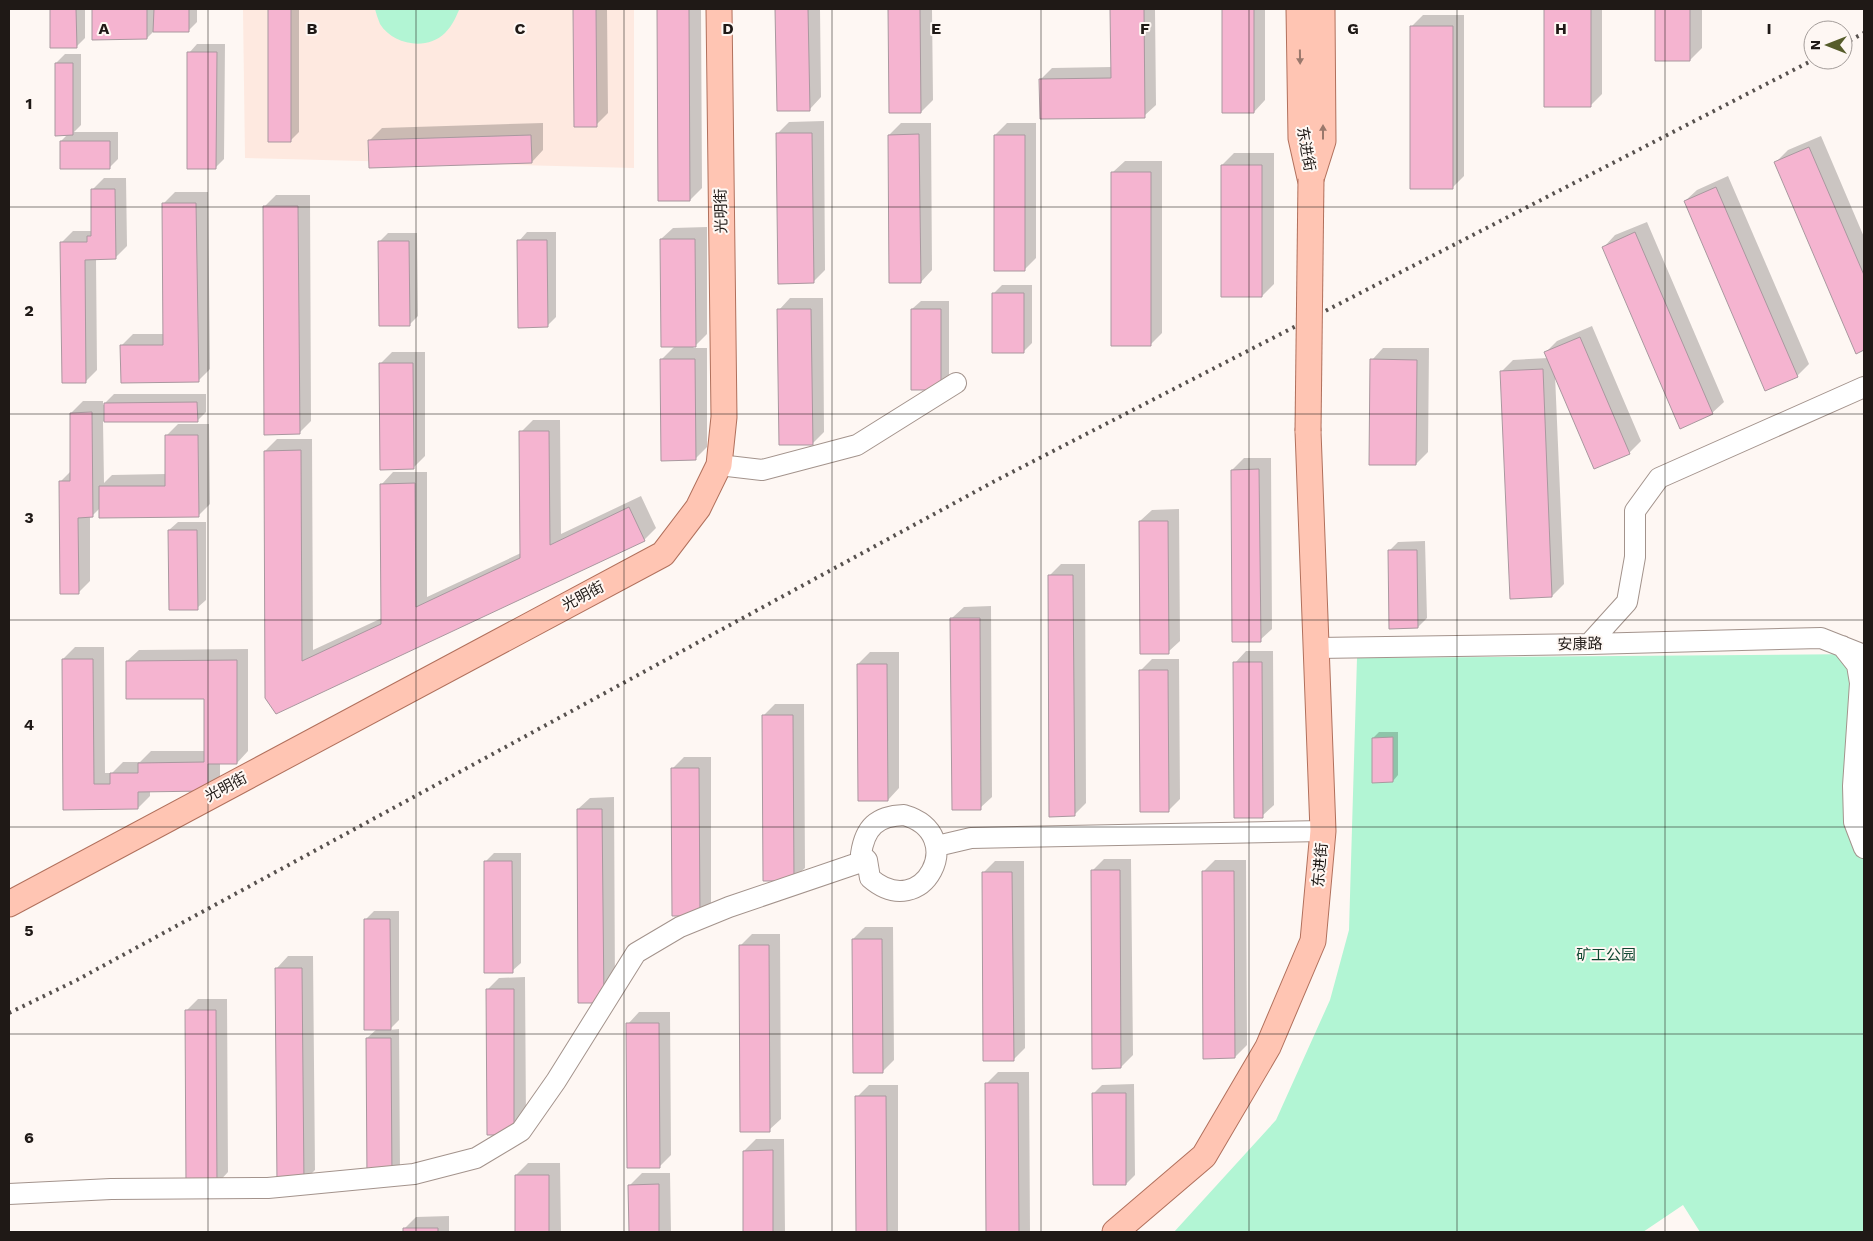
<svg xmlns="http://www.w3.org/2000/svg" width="1873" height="1241" font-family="'Work Sans','Noto Sans SC',sans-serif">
	<rect width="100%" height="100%" fill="#fef7f3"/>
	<!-- built -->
	<path fill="#fee9e0" d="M243 9H634V168L245 158Z"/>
	<!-- green -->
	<path fill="#b2f5d4" d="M375 9H459V10C455 19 452 26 445 33 427 51 393 45 380 24 378 19 376 13 375 9Z
		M1864 654V1232H1700L1683 1205 1643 1232H1174L1276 1120 1330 1000 1349 930 1357 658Z"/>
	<!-- shadow -->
	<path fill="#0003" d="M51 9H85V38L76 47H51Z
		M93 9H197V22L188 31H154L147 38H93Z
		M269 9H299V132L290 141H269Z
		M575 9H607L608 113 596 125 576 126Z
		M658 9H701L702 188 690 200H659Z
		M776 9H820L821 97 810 109 778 110Z
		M889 9H932L933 100 921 112H890Z
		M1112 9H1155L1156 105 1144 116 1040 80 1052 68 1112 67Z
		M1223 9H1265V100L1254 112H1223Z
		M1545 9H1602V94L1590 106H1545Z
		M1656 9H1702V48L1690 60H1656Z
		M1423 15H1464V176L1453 187 1411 27Z
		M197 44H225L224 159 215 168 189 53Z
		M65 54H81V125L74 132H118V159L110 167 61 141 68 134 56 63Z
		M824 121 825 270 813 282 777 134 789 122Z
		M543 123V150L532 162 370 140 382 128Z
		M901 123H931L932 270 921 282 889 135Z
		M1007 123H1036V258L1024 270 995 135Z
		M1821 136 1864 237V349L1857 352 1776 162 1788 150Z
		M1234 153H1274V284L1262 296 1222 165Z
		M1125 161H1162V333L1150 345 1113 172Z
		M1728 176 1809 364 1797 376 1685 201 1697 190Z
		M104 178H126L127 246 115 258H96L97 370 86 381 61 243 73 231H93L92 190Z
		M175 192H208L210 369 198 381 121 346 133 334H165L163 204Z
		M276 195H310L311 421 299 433 264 207Z
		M1647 222 1724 402 1712 413 1604 247 1615 235Z
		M707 227V334L693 348H707V447L695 459 661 360 675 346 661 239 673 228Z
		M527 232H556V317L547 326 519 241Z
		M388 233H417L418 316 409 325 379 242Z
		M1002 285H1032V343L1023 352 993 294Z
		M790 298H823L824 432 812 444 779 310Z
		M921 301H949V380L940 388 912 309Z
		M1592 326 1641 441 1629 453 1555 375 1564 584 1552 596 1501 372 1513 360 1548 358 1546 352 1557 341Z
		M1383 348H1429L1428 452 1416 464 1372 360Z
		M392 352H425V456L413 468 380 364Z
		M114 394H206V412L197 421H103L104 483 112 475 166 474V436L178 424H209L210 504 198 516 100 508 92 516H90V581L78 593 61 481 71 471V413L83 401H103V405Z
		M533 420H560L561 534 641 496 656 528 644 540 277 712 265 451 277 439H312L313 650 382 618V484L393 472H427V597L521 553V432Z
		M1244 458H1271L1272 629 1260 640 1232 470Z
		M1179 509 1180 641 1168 652 1140 521 1152 510Z
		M178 522H206V600L197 608 169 530Z
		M1425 541 1427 618 1418 627 1389 551 1398 542Z
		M1061 564H1085L1086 803 1074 815 1049 576Z
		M991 606 992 797 980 808 952 618 964 607Z
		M75 647H104L105 773H112L123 762H140L151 751H206L205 697 127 661 139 650 248 649V751L237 763H220V778L208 790 150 791V796L138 808H64L63 659Z
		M1246 651H1273L1274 805 1262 816 1235 663Z
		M870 652H899V788L888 800 858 664Z
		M1152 659H1179L1180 799 1168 811 1140 671Z
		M775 704H804L805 868 793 879 763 716Z
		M1379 732H1398V775L1393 781 1373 738Z
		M684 757H711V903L700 915 672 769Z
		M614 797 615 990 603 1002 578 809 590 798Z
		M494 853H521V963L512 971 485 862Z
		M1104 859H1131L1133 1055 1121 1067 1092 871Z
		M1215 860H1246L1247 1045 1235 1057 1203 872Z
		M995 861H1024L1025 1048 1013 1060 983 873Z
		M374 911H399V1020L389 1030 399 1029 400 1169 391 1177 367 1038 377 1029 365 920Z
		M865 927H893L894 1060 882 1072 853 939Z
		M752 934H780L781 1119 769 1130 740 946Z
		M288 956H313L315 1170 303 1182 277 968Z
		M525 977 526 1122 514 1134 487 990 499 978Z
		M198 999H227L228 1172 217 1184 186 1011Z
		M639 1012H670L671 1155 659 1167 628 1024Z
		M998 1072H1029L1030 1232H987L986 1084Z
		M1134 1084 1135 1175 1126 1184 1094 1093 1102 1085Z
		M869 1085H898V1232H858L857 1097Z
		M756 1139H784L785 1232H744V1151Z
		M528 1163H560L561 1232H517L516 1175Z
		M642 1173H670L671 1232H630V1185Z
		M449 1216V1232H404V1229L416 1217Z"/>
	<!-- building -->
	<path fill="#f5b4d0" stroke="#a9989f" d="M50 9H76L77 48H50Z
		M92 9H147V39L92 40Z
		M154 9H189V32H153Z
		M268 9H291V142H268Z
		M573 9H596L597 127H574Z
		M657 9H689L690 201H658Z
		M775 9H808L810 111H777Z
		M888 9H920L921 113H889Z
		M1110 9H1144L1145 118 1040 119 1039 79 1111 78Z
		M1222 9H1254V113H1222Z
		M1544 9H1591V107H1544Z
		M1655 9H1690V61H1655Z
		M1410 26H1453V189H1410Z
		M187 52H217L216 169H187Z
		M55 63H73V135L55 136Z
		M776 133H812L814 283 778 284Z
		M919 134 921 283H889L888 135Z
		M531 135 532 163 369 168 368 140Z
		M994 135H1025V271H994Z
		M60 141H110V169H60Z
		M1809 147 1864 275V350L1856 354 1774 162Z
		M1221 165H1262V297H1221Z
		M1111 172H1151V346H1111Z
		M1716 187 1798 377 1765 391 1684 201Z
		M91 189H115L116 259 85 260 86 383H62L60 242H87V236H91Z
		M162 203H196L199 382 121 383 120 345H163Z
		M263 206H298L300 434 264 435Z
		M1635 232 1713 414 1680 429 1602 247Z
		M660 239H695L696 347H661Z
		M517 240H547L548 327 518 328Z
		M378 241H409L410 326H379Z
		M992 293H1024V353H992Z
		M777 309H811L813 445H779Z
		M911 309H941V390H911Z
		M1580 337 1630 454 1594 469 1544 352Z
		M660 359H695L696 460 661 461Z
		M1370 359 1417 360 1416 465H1369Z
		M379 363H413L414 469 380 470Z
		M1543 369 1552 597 1510 599 1500 371Z
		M197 402 198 422H104V403Z
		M92 412 93 517 78 518 79 594H60L59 481H70V413Z
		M519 431H549L550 545 629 507 645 541 276 714 265 698 264 451 301 450 302 661 381 624 380 484 415 483 416 607 520 558Z
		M165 435H198L199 517 99 518V486H165Z
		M1259 469 1261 642H1232L1231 470Z
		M1139 521H1168L1169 654H1140Z
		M168 530H197L198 610H169Z
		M1388 550H1417L1418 628 1389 629Z
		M1048 575H1073L1075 816 1049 817Z
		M950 618H980L981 810H952Z
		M62 659H93L94 784H110V773H138V763L204 762V699H126V661L237 660V764H208V791L138 792V809L63 810Z
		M1233 662H1262L1263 818H1234Z
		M857 664H887L888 801H858Z
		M1139 670H1168L1169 812H1140Z
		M762 715H793L794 881H763Z
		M1393 737V782L1372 783V738Z
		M671 768H699L700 916H672Z
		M577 809H602L604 1003H578Z
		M484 861H512L513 973H484Z
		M1091 870H1120L1121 1068 1092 1069Z
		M1202 871H1234L1235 1058 1203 1059Z
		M982 872H1012L1014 1061H983Z
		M364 919H390L391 1030H364Z
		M852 939H882L883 1073H853Z
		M739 945H769L770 1132H740Z
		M275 968H302L304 1183H277Z
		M486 989H514V1135H487Z
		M185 1010H216L217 1185 186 1186Z
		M626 1023H659L660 1168H627Z
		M366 1038H391L392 1179H367Z
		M985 1083H1018L1019 1232H986Z
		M1092 1093H1126V1185H1093Z
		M855 1096H886L887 1232H856Z
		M773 1150V1232H743V1151Z
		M515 1175H549V1232H515Z
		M659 1184V1232H629L628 1185Z
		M403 1228H438V1232H403Z"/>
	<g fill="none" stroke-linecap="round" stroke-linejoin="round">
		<defs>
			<path id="minor" d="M719 465 762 470 857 445 956 383
				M1589 644 1627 602 1635 557V511L1659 478 1864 387
				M1842 646 1857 665 1860 683 1853 786 1854 822 1864 848
				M1317 648 1589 644 1821 638 1864 655
				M904 815C970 834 923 924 870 878L867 860 861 854C865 827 877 816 904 815Z
				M937 846 971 838 1323 831
				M9 1194 111 1189 268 1188 414 1174 476 1158 521 1131 556 1081 636 953 680 927 729 907 867 860"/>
			<path id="major" d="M1299 9 1301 138 1310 178
				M1311 179 1323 141 1322 9
				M9 904 663 554 698 508 719 465 724 417 719 9
				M1115 1232 1204 1156 1268 1047 1313 941 1323 831 1308 431"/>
		</defs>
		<!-- minor casing -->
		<use href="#minor" stroke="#a3938c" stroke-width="22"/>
		<!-- major casing -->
		<use href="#major" stroke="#b1705c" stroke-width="27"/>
		<!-- minor -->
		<use href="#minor" stroke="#fff" stroke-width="20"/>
		<!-- major -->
		<use href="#major" stroke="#ffc5b3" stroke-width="25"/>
		<!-- rail -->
		<path stroke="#57514e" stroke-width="4" stroke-dasharray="2.5 5" stroke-linecap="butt" d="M1843 44 1864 33
			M9 1013 77 980 993 482 1813 60"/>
		<defs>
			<path id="major-bridge" d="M1308 431 1311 179"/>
		</defs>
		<!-- major-bridge casing -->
		<use href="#major-bridge" stroke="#b1705c" stroke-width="27" stroke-linecap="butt"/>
		<!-- major-bridge -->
		<use href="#major-bridge" stroke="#ffc5b3" stroke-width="25"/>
	</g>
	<!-- one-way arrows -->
	<defs><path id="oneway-solid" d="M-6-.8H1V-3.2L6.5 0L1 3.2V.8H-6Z" transform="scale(1.25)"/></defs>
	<g fill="#9a786c">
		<use href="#oneway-solid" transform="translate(1300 57) rotate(89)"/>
		<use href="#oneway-solid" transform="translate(1323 132) rotate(-90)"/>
	</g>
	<!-- grid -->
	<path fill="none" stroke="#1f1916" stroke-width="1" stroke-opacity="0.55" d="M208 9V1232M416 9V1232M624 9V1232M832 9V1232M1041 9V1232M1249 9V1232M1457 9V1232M1665 9V1232M9 207H1864M9 414H1864M9 620H1864M9 827H1864M9 1034H1864"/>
	<g text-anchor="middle" stroke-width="4" stroke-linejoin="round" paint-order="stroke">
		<!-- street labels -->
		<g font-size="15" fill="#1f1916" stroke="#fef7f3">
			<text transform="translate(1306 149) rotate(80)" y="5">东进街</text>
			<text transform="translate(721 211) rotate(-91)" y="5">光明街</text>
			<text transform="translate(583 596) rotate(-28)" y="5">光明街</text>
			<text transform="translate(1580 644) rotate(-1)" y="5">安康路</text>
			<text transform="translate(226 787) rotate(-28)" y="5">光明街</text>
			<text transform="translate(1320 865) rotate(-85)" y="5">东进街</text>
		</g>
		<!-- park labels -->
		<g font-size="15" fill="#0f4731" stroke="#fef7f3">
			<text x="1606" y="960">矿工公园</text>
		</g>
	</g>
	<g font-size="16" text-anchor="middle" font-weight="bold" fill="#1f1916" stroke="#fef7f3" stroke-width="4" stroke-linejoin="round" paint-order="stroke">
		<text x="104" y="34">A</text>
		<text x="312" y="34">B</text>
		<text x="520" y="34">C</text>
		<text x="728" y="34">D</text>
		<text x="936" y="34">E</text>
		<text x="1145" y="34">F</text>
		<text x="1353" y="34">G</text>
		<text x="1561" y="34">H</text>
		<text x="1769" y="34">I</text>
		<text x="29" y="109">1</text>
		<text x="29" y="316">2</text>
		<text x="29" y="523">3</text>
		<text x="29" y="730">4</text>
		<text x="29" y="936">5</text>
		<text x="29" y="1143">6</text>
	</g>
	<!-- border -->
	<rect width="1873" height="1241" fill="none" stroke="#1f1916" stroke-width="20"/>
	<!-- north arrow -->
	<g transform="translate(1828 45) rotate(270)"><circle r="24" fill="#fef7f3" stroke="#a59e9b"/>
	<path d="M0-4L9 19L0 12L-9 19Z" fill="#565c2a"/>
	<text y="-8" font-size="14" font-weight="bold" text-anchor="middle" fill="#1f1916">N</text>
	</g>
</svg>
